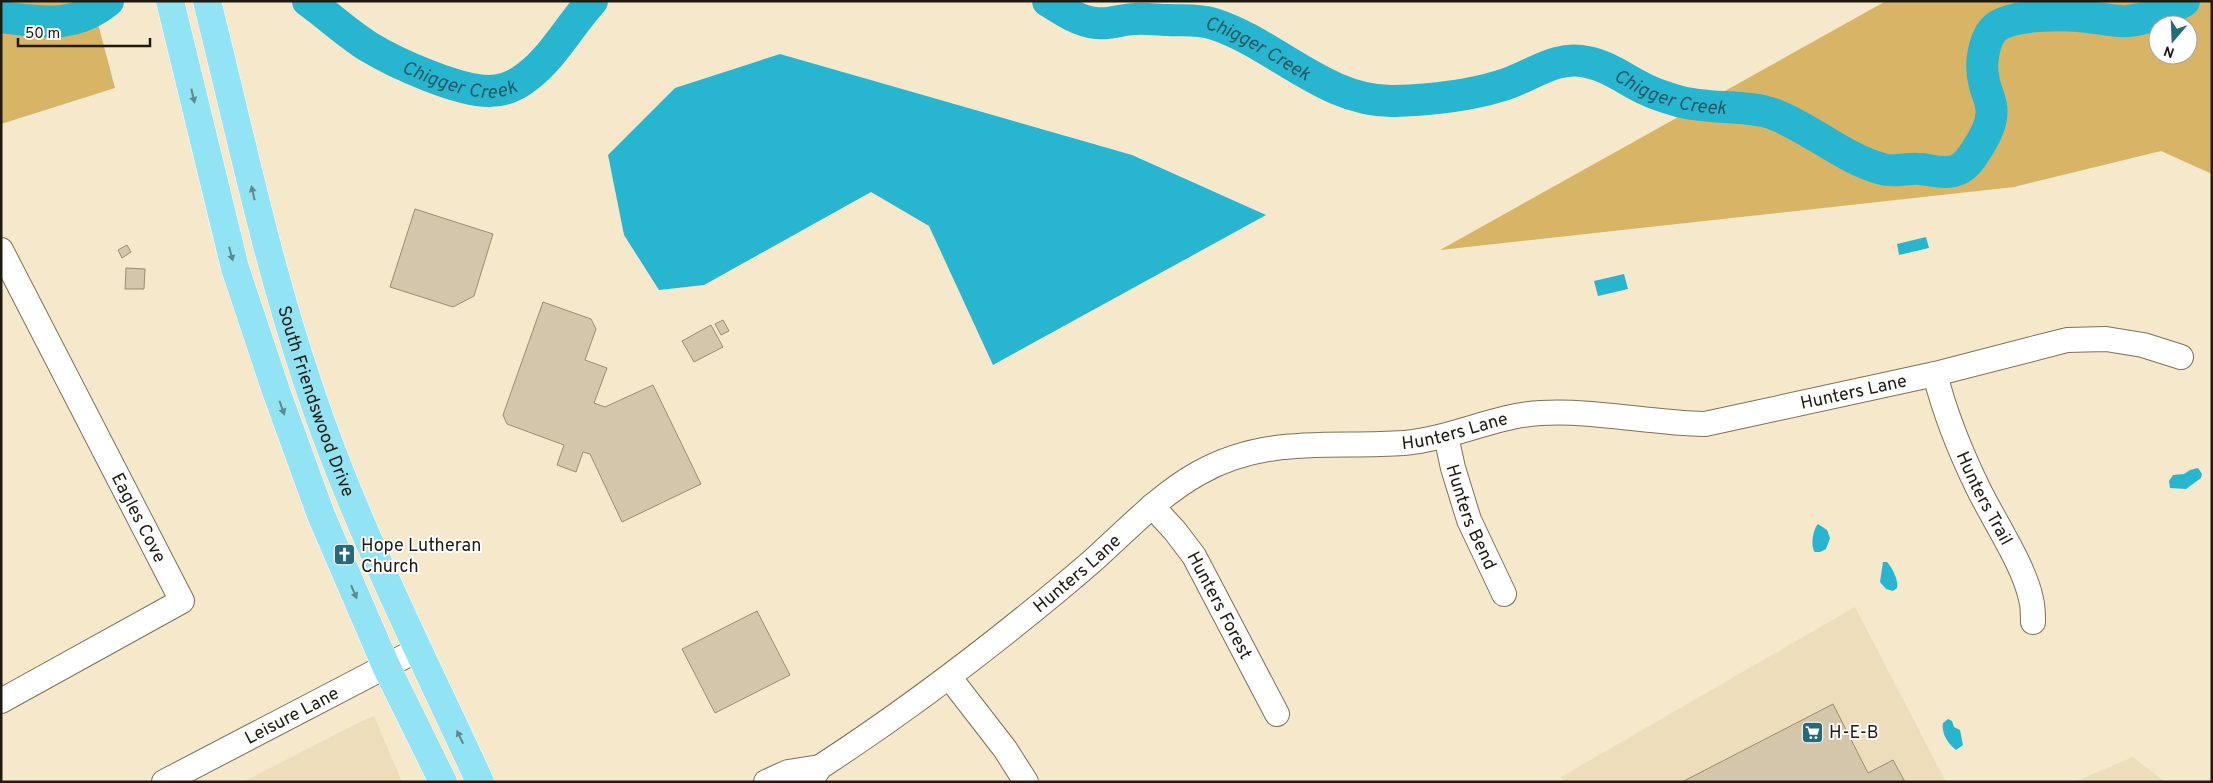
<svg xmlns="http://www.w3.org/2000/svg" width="2213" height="783" font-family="Overpass,sans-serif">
	<rect width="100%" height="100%" fill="#f5e8cb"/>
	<!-- built -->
	<path fill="#eeddba" d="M1855 607 1946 782H1564L1561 777Z
		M374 716 402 782H243L356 724Z
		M2133 757 2165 782H2074Z"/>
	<!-- green -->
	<path fill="#d8b566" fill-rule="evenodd" d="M1 1H92L115 88 1 124Z
		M1886 1H2212V174L2161 151 2014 187 1440 250ZM2158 25H2188V55H2158Z"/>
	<!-- water -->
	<path fill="#28b5cf" d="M780 54 1132 155 1266 215 993 365 929 226 871 192 704 285 659 290 624 235 608 155 675 88Z
		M1926 237 1929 248 1899 255 1897 244Z
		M1624 274 1628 289 1598 296 1594 281Z
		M2198 468 2202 474 2201 478 2186 489 2170 488 2169 481 2173 475 2184 474 2190 470Z
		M1818 524 1827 530 1830 538 1826 549 1820 552H1815C1810 547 1813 529 1818 524Z
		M1883 562H1887C1892 567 1899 581 1897 588L1893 591 1886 589 1880 582Z
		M1948 719 1952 721 1954 727 1960 730 1963 745 1956 750C1948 744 1941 733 1943 723Z"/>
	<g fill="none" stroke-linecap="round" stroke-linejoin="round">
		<!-- stream -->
		<path stroke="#28b5cf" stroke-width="5.5" d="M2168 10 2169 1"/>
		<!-- river -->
		<g stroke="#28b5cf" stroke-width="32">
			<path id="s1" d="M308 1C329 16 348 34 369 47 397 64 458 91 489 91 503 91 517 85 528 76 554 56 570 25 592 1"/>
			<path id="s2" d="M1048 1C1062 10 1080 22 1096 23 1109 25 1122 19 1135 19 1146 18 1157 20 1168 20 1185 21 1198 19 1214 24 1276 44 1326 103 1395 101 1429 100 1467 96 1500 86 1529 78 1556 54 1587 62 1609 66 1627 81 1647 90 1657 95 1668 98 1678 101 1709 110 1747 104 1776 115 1813 130 1843 158 1882 169 1895 173 1908 167 1921 169 1932 170 1942 174 1954 171 1965 168 1971 159 1977 149 1985 137 1994 121 1991 106 1990 98 1985 89 1984 81 1980 66 1983 42 1993 30 2008 12 2073 14 2095 18 2107 19 2117 22 2128 21 2149 19 2165 11 2184 1"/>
			<path d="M1 17C41 22 74 29 108 1"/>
		</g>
	</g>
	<!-- building -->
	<path fill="#d3c6aa" stroke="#998d72" d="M415 209 493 234 474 296 453 307 390 287Z
		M127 245 131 252 122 258 118 250Z
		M126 268 145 269 144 289H125Z
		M543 302 591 319 596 329 585 360 607 368 594 403 605 407 653 385 701 484 622 522 590 454 583 452 576 472 557 465 564 445 507 424 503 415Z
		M723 320 729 331 721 335 715 324Z
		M711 325 723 347 694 362 682 341Z
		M757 611 790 675 715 713 682 649Z
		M1833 704 1868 773 1893 760 1905 782H1682Z"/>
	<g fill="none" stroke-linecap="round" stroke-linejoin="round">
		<defs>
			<g id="minor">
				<path id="s3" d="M1 250 182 601 1 701"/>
				<path id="s4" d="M1935 374C1945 414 1960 451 1978 488 1994 521 2024 565 2031 599 2033 606 2033 614 2033 622"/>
				<path id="s5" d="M1446 436 1453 468 1469 520 1504 594"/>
				<path id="s6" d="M1152 506 1175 531 1194 556 1277 714"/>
				<path d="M950 678 1005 749 1026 782"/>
				<path id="s7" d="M164 782 419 649"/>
				<path d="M766 782 788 772 820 767"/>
				<path id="s8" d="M810 782 820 767C903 713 981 654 1057 591 1071 579 1085 568 1099 555 1131 526 1161 494 1199 473 1266 435 1332 448 1404 443 1451 439 1496 415 1541 413 1595 410 1650 423 1705 424L1935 374 2067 340 2106 339 2143 345 2181 357"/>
			</g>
			<g id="major">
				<path d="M170 1 235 268 276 391 321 515 386 666 443 782"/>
				<path id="s9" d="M207 1C239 129 266 259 308 384 353 521 420 651 480 782"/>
			</g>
		</defs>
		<!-- minor casing -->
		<use href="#minor" stroke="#7d7157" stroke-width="26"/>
		<!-- major casing -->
		<use href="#major" stroke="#fff" stroke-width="29"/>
		<!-- minor -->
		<use href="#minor" stroke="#fff" stroke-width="24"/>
		<!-- major -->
		<use href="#major" stroke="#92e3f4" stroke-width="28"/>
	</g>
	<!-- one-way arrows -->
	<defs><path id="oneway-solid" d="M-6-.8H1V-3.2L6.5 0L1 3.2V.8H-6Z" transform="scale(1.25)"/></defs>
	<g fill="#5e898d">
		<use href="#oneway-solid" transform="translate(193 96) rotate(77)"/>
		<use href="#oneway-solid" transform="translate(253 193) rotate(-103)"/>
		<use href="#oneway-solid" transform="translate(231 254) rotate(75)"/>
		<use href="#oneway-solid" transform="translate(282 408) rotate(70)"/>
		<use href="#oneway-solid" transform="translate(354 592) rotate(67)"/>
		<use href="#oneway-solid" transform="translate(460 737) rotate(-115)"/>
	</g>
	<!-- icons -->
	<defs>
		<symbol id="church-square" viewBox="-11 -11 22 22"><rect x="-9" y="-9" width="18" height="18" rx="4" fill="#246a78" stroke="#fff"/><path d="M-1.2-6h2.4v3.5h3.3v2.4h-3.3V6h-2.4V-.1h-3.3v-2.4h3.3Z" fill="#fff"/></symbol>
		<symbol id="supermarket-square" viewBox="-11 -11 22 22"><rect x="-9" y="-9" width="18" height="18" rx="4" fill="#246a78" stroke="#fff"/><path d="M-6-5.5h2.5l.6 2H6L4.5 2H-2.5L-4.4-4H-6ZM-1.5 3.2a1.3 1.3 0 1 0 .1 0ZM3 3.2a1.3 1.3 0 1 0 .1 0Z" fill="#fff"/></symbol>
	</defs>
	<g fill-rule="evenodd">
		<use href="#church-square" x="332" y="542" width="25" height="25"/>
		<use href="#supermarket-square" x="1800" y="720" width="25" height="25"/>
	</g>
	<g text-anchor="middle" stroke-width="4" stroke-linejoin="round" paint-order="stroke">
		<!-- street labels -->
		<g font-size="18" fill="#1f1a10" stroke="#fff">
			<text dy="6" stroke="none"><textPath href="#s8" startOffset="1165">Hunters Lane</textPath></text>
			<text dy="6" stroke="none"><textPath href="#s9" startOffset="415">South Friendswood Drive</textPath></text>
			<text dy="6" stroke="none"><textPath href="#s8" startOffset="760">Hunters Lane</textPath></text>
			<text dy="6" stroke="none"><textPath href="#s4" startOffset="134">Hunters Trail</textPath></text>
			<text dy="6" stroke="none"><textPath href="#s5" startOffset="85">Hunters Bend</textPath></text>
			<text dy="6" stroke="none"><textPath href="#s3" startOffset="301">Eagles Cove</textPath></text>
			<text dy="6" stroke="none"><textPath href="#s8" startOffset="340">Hunters Lane</textPath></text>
			<text dy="6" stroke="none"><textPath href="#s6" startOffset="121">Hunters Forest</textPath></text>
			<text dy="6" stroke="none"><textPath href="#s7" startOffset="144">Leisure Lane</textPath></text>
		</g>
		<!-- poi labels -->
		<g font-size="18" fill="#1f1a10" stroke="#fff" text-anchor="start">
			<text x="361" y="551">Hope Lutheran<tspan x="361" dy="21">Church</tspan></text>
			<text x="1829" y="738">H-E-B</text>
		</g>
		<!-- water labels -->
		<g font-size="19" font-style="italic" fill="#245a65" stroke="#fff">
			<text dy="7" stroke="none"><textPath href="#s2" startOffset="222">Chigger Creek</textPath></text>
			<text dy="7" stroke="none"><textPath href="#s1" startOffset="174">Chigger Creek</textPath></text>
			<text dy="7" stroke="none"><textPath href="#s2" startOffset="659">Chigger Creek</textPath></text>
		</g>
	</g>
	<!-- border -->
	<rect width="2213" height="783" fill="none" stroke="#1f1a10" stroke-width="5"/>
	<!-- north arrow -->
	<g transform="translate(2173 40) rotate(199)"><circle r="24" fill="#ffffff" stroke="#a5a39f"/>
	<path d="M0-4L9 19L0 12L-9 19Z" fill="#246a78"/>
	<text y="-8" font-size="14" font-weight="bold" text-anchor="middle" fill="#1f1a10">N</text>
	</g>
	<!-- scale -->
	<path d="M18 38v8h132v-8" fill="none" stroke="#1f1a10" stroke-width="2.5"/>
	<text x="25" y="38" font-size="15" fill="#1f1a10" stroke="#ffffff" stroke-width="4" paint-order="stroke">50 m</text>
</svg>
